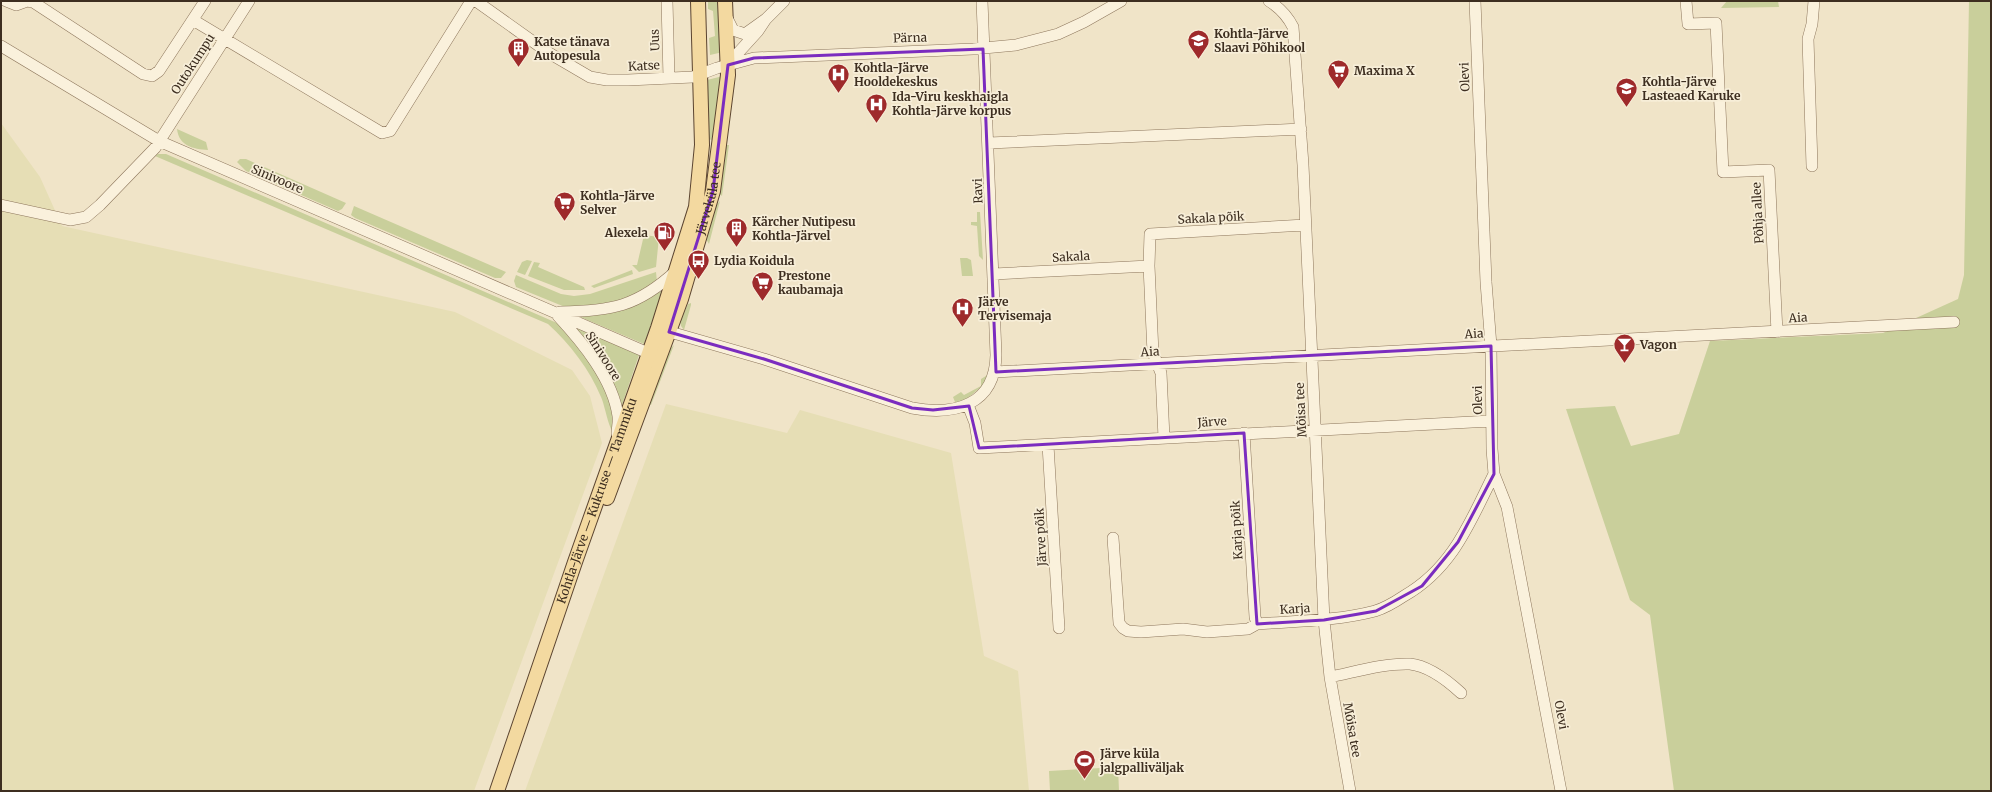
<svg xmlns="http://www.w3.org/2000/svg" width="1992" height="792" font-family="Merriweather,serif">
	<rect width="100%" height="100%" fill="#f0e4c8"/>
	<!-- farmland -->
	<path fill="#e6deb5" d="M1 123 40 177 62 226 455 312 572 370 590 396 602 443 474 791H1Z
		M666 404 787 433 800 410 951 453 984 656 1018 671 1029 791H525Z"/>
	<!-- green -->
	<path fill="#c9cf9b" d="M708 1H722L723 52 710 55 709 38 715 36 713 11 708 9Z
		M1727 1H1778L1779 7 1721 8Z
		M1969 1H1991V791H1674L1650 615 1630 600 1566 409 1615 406 1631 446 1679 434 1710 341 1883 333 1958 299 1964 275Z
		M723 76 716 141 708 139 707 80Z
		M177 129 206 142 208 150C193 149 179 146 177 129Z
		M726 145H729L722 196 719 193Z
		M158 154H166L557 323 568 333 593 366 613 406V432C608 426 605 406 601 397 590 370 570 344 548 324L155 156Z
		M240 159H246L346 203 342 209 338 211 246 171 237 162Z
		M720 201 709 244 706 239 716 205Z
		M354 206 506 272 501 278H495L355 218 351 215Z
		M977 212H980L983 260 979 256 977 226 971 225V222H977Z
		M644 235 659 237 656 267 639 272 632 265H637Z
		M960 258H967L971 260 973 276H962Z
		M527 260 532 261 525 275 517 272 522 262Z
		M534 262 540 263 538 267 584 287 585 290H564L528 276Z
		M632 270 633 274 594 288 591 286Z
		M656 272 657 282 619 303 565 307 516 287 514 281 516 275 561 294 574 296 590 294Z
		M660 291 663 294 644 344 578 316Z
		M691 303V305L684 330 681 326 680 321 688 304Z
		M573 326 639 355 621 408Z
		M674 345 653 400 651 405 649 404 670 349Z
		M989 374 982 386 962 403 955 402 953 397 961 392 964 395 981 386V379Z
		M1118 767 1119 791H1050L1049 771Z"/>
	<g fill="none" stroke-linecap="round" stroke-linejoin="round">
		<defs>
			<path id="minor" d="M6 1 16 5 27 1 33 2 143 74 152 76 159 71 205 1
				M476 1 549 53 590 77 607 80H628L693 77 717 68 754 58 973 49 1016 45 1058 34 1084 22 1121 1
				M667 1 669 78
				M1269 1C1280 8 1287 15 1293 27L1303 165 1324 620 1330 677 1350 791
				M1475 1 1486 282 1491 346 1492 449 1494 474 1507 507 1561 791
				M1686 1 1688 24 1716 23 1723 172 1769 170 1777 332
				M727 18 733 30 745 34 766 19 758 31 728 64
				M766 19 784 1
				M193 20 382 133 390 131 471 1
				M1 46 159 141 655 356
				M989 143 1301 129
				M1812 166 1808 39 1812 24 1814 1
				M1 205 70 220 86 217 100 205 155 148 249 1
				M994 274 1149 266
				M560 312C611 311 637 307 676 271
				M558 316C582 342 613 379 618 416 619 422 617 428 617 434
				M663 330 764 359 912 408C955 416 995 405 996 355L982 1
				M995 372 1954 322
				M968 405 975 423 979 448 1491 421
				M1244 433 1255 617 1257 624
				M1164 438 1161 373 1153 353 1149 266 1150 234 1305 225
				M1048 445 1059 628
				M1113 538 1119 623 1123 628 1128 631 1141 632 1183 629 1207 632 1248 629 1257 624C1296 621 1337 621 1375 611 1385 608 1395 602 1404 596 1453 568 1470 522 1494 474
				M1330 677C1355 672 1384 663 1410 664 1429 666 1448 681 1461 693"/>
			<g id="major">
				<path id="s1" d="M607 498 681 299 713 191 728 75 725 1"/>
				<path id="s2" d="M497 791 575 562 658 328 696 207 702 145 698 1"/>
			</g>
		</defs>
		<!-- minor casing -->
		<use href="#minor" stroke="#8d765c" stroke-width="12"/>
		<!-- major casing -->
		<use href="#major" stroke="#5b4430" stroke-width="16"/>
		<!-- minor -->
		<use href="#minor" stroke="#faf1dc" stroke-width="11"/>
		<!-- major -->
		<use href="#major" stroke="#f3d9a0" stroke-width="14"/>
	</g>
	<!-- marked area -->
	<path fill="none" stroke="#7b2cbf" stroke-width="3" stroke-linejoin="round" d="M983 49 996 372 1491 346 1494 474 1458 542 1422 586 1376 611 1324 620 1257 624 1244 433 979 448 969 406 933 410 912 408 764 359 669 332 713 191 728 65 754 58Z"/>
	<!-- icons -->
	<defs>
		<symbol id="school-pin" viewBox="-11 -11 22 30"><path d="M0 17L-7.5 6A9.5 9.5 0 1 1 7.5 6Z" fill="#9e2a2b" stroke="#f7eed8"/><path d="M0-5L7-2L0 1L-7-2ZM-4 1L0 2.5L4 1V4Q0 6-4 4Z" fill="#fff"/></symbol>
		<symbol id="building-pin" viewBox="-11 -11 22 30"><path d="M0 17L-7.5 6A9.5 9.5 0 1 1 7.5 6Z" fill="#9e2a2b" stroke="#f7eed8"/><path d="M-4-6H4V6H1V3H-1V6H-4ZM-2.5-4.3h1.7v1.8h-1.7ZM.8-4.3h1.7v1.8H.8ZM-2.5-1h1.7V.8h-1.7ZM.8-1h1.7V.8H.8Z" fill="#fff"/></symbol>
		<symbol id="supermarket-pin" viewBox="-11 -11 22 30"><path d="M0 17L-7.5 6A9.5 9.5 0 1 1 7.5 6Z" fill="#9e2a2b" stroke="#f7eed8"/><path d="M-6-5.5h2.5l.6 2H6L4.5 2H-2.5L-4.4-4H-6ZM-1.5 3.2a1.3 1.3 0 1 0 .1 0ZM3 3.2a1.3 1.3 0 1 0 .1 0Z" fill="#fff"/></symbol>
		<symbol id="hospital-pin" viewBox="-11 -11 22 30"><path d="M0 17L-7.5 6A9.5 9.5 0 1 1 7.5 6Z" fill="#9e2a2b" stroke="#f7eed8"/><path d="M-5-5h3v3.5h4V-5h3V5h-3V1.5h-4V5h-3Z" fill="#fff"/></symbol>
		<symbol id="fuel-pin" viewBox="-11 -11 22 30"><path d="M0 17L-7.5 6A9.5 9.5 0 1 1 7.5 6Z" fill="#9e2a2b" stroke="#f7eed8"/><path d="M-5.5-6h7V0h2V4h1.3V-2.5L3-4.5l.8-.8L6-3V5H2.5V1h-1V6h-7ZM-4.2-4.7v3.2H.2V-4.7Z" fill="#fff"/></symbol>
		<symbol id="bus-pin" viewBox="-11 -11 22 30"><path d="M0 17L-7.5 6A9.5 9.5 0 1 1 7.5 6Z" fill="#9e2a2b" stroke="#f7eed8"/><path d="M-5-6H5V4H4V6H2V4H-2V6H-4V4H-5ZM-3.5-4V0h7V-4ZM-3.5 1.2v1.5H-2V1.2ZM2 1.2v1.5H3.5V1.2Z" fill="#fff"/></symbol>
		<symbol id="bar-pin" viewBox="-11 -11 22 30"><path d="M0 17L-7.5 6A9.5 9.5 0 1 1 7.5 6Z" fill="#9e2a2b" stroke="#f7eed8"/><path d="M-6-5H6L.8 .8V4.5H3.5V6h-7V4.5H-.8V.8Z" fill="#fff"/></symbol>
		<symbol id="stadium-pin" viewBox="-11 -11 22 30"><path d="M0 17L-7.5 6A9.5 9.5 0 1 1 7.5 6Z" fill="#9e2a2b" stroke="#f7eed8"/><path d="M0-5a6.5 5 0 1 0 0 10a6.5 5 0 1 0 0-10ZM-3.5-1.8h7v3.6h-7Z" fill="#fff"/></symbol>
	</defs>
	<g fill-rule="evenodd">
		<use href="#school-pin" x="1186" y="28" width="25" height="34"/>
		<use href="#building-pin" x="506" y="36" width="25" height="34"/>
		<use href="#supermarket-pin" x="1326" y="58" width="25" height="34"/>
		<use href="#hospital-pin" x="826" y="62" width="25" height="34"/>
		<use href="#school-pin" x="1614" y="76" width="25" height="34"/>
		<use href="#hospital-pin" x="864" y="92" width="25" height="34"/>
		<use href="#supermarket-pin" x="552" y="190" width="25" height="34"/>
		<use href="#building-pin" x="724" y="216" width="25" height="34"/>
		<use href="#fuel-pin" x="652" y="220" width="25" height="34"/>
		<use href="#bus-pin" x="686" y="248" width="25" height="34"/>
		<use href="#supermarket-pin" x="750" y="270" width="25" height="34"/>
		<use href="#hospital-pin" x="950" y="296" width="25" height="34"/>
		<use href="#bar-pin" x="1612" y="332" width="25" height="34"/>
		<use href="#stadium-pin" x="1072" y="748" width="25" height="34"/>
	</g>
	<g text-anchor="middle" stroke-width="3.5" stroke-linejoin="round" paint-order="stroke">
		<!-- poi labels -->
		<g font-size="12" font-weight="bold" fill="#3d2e20" stroke="#f7eed8" text-anchor="start">
			<text x="1214" y="38">Kohtla-Järve<tspan x="1214" dy="14">Slaavi Põhikool</tspan></text>
			<text x="534" y="46">Katse tänava<tspan x="534" dy="14">Autopesula</tspan></text>
			<text x="854" y="72">Kohtla-Järve<tspan x="854" dy="14">Hooldekeskus</tspan></text>
			<text x="1354" y="75">Maxima X</text>
			<text x="1642" y="86">Kohtla-Järve<tspan x="1642" dy="14">Lasteaed Karuke</tspan></text>
			<text x="892" y="101">Ida-Viru keskhaigla<tspan x="892" dy="14">Kohtla-Järve korpus</tspan></text>
			<text x="580" y="200">Kohtla-Järve<tspan x="580" dy="14">Selver</tspan></text>
			<text x="752" y="226">Kärcher Nutipesu<tspan x="752" dy="14">Kohtla-Järvel</tspan></text>
			<text x="648" y="237" text-anchor="end">Alexela</text>
			<text x="714" y="265">Lydia Koidula</text>
			<text x="778" y="280">Prestone<tspan x="778" dy="14">kaubamaja</tspan></text>
			<text x="978" y="306">Järve<tspan x="978" dy="14">Tervisemaja</tspan></text>
			<text x="1640" y="349">Vagon</text>
			<text x="1100" y="758">Järve küla<tspan x="1100" dy="14">jalgpalliväljak</tspan></text>
		</g>
		<!-- street labels -->
		<g font-size="12" fill="#3d2e20" stroke="#f7eed8">
			<text transform="translate(910 38) rotate(-2)" y="4">Pärna</text>
			<text transform="translate(655 40) rotate(-92)" y="4">Uus</text>
			<text transform="translate(193 64) rotate(-57)" y="4">Outokumpu</text>
			<text transform="translate(644 66) rotate(-3)" y="4">Katse</text>
			<text transform="translate(1465 77) rotate(-92)" y="4">Olevi</text>
			<text transform="translate(277 179) rotate(23)" y="4">Sinivoore</text>
			<text transform="translate(978 191) rotate(-92)" y="4">Ravi</text>
			<text dy="4" stroke="none"><textPath href="#s1" startOffset="317">Järveküla tee</textPath></text>
			<text transform="translate(1758 213) rotate(-93)" y="4">Põhja allee</text>
			<text transform="translate(1211 218) rotate(-3)" y="4">Sakala põik</text>
			<text transform="translate(1071 257) rotate(-3)" y="4">Sakala</text>
			<text transform="translate(1798 318) rotate(-3)" y="4">Aia</text>
			<text transform="translate(1474 334) rotate(-3)" y="4">Aia</text>
			<text transform="translate(1150 352) rotate(-3)" y="4">Aia</text>
			<text transform="translate(603 356) rotate(58)" y="4">Sinivoore</text>
			<text transform="translate(1478 400) rotate(-91)" y="4">Olevi</text>
			<text transform="translate(1301 410) rotate(-93)" y="4">Mõisa tee</text>
			<text transform="translate(1212 422) rotate(-4)" y="4">Järve</text>
			<text dy="4" stroke="none"><textPath href="#s2" startOffset="307">Kohtla-Järve — Kukruse — Tammiku</textPath></text>
			<text transform="translate(1237 530) rotate(-93)" y="4">Karja põik</text>
			<text transform="translate(1041 537) rotate(-93)" y="4">Järve põik</text>
			<text transform="translate(1295 609) rotate(-4)" y="4">Karja</text>
			<text transform="translate(1561 715) rotate(80)" y="4">Olevi</text>
			<text transform="translate(1352 730) rotate(80)" y="4">Mõisa tee</text>
		</g>
	</g>
	<!-- border -->
	<rect width="1992" height="792" fill="none" stroke="#3d2e20" stroke-width="4"/>
</svg>
